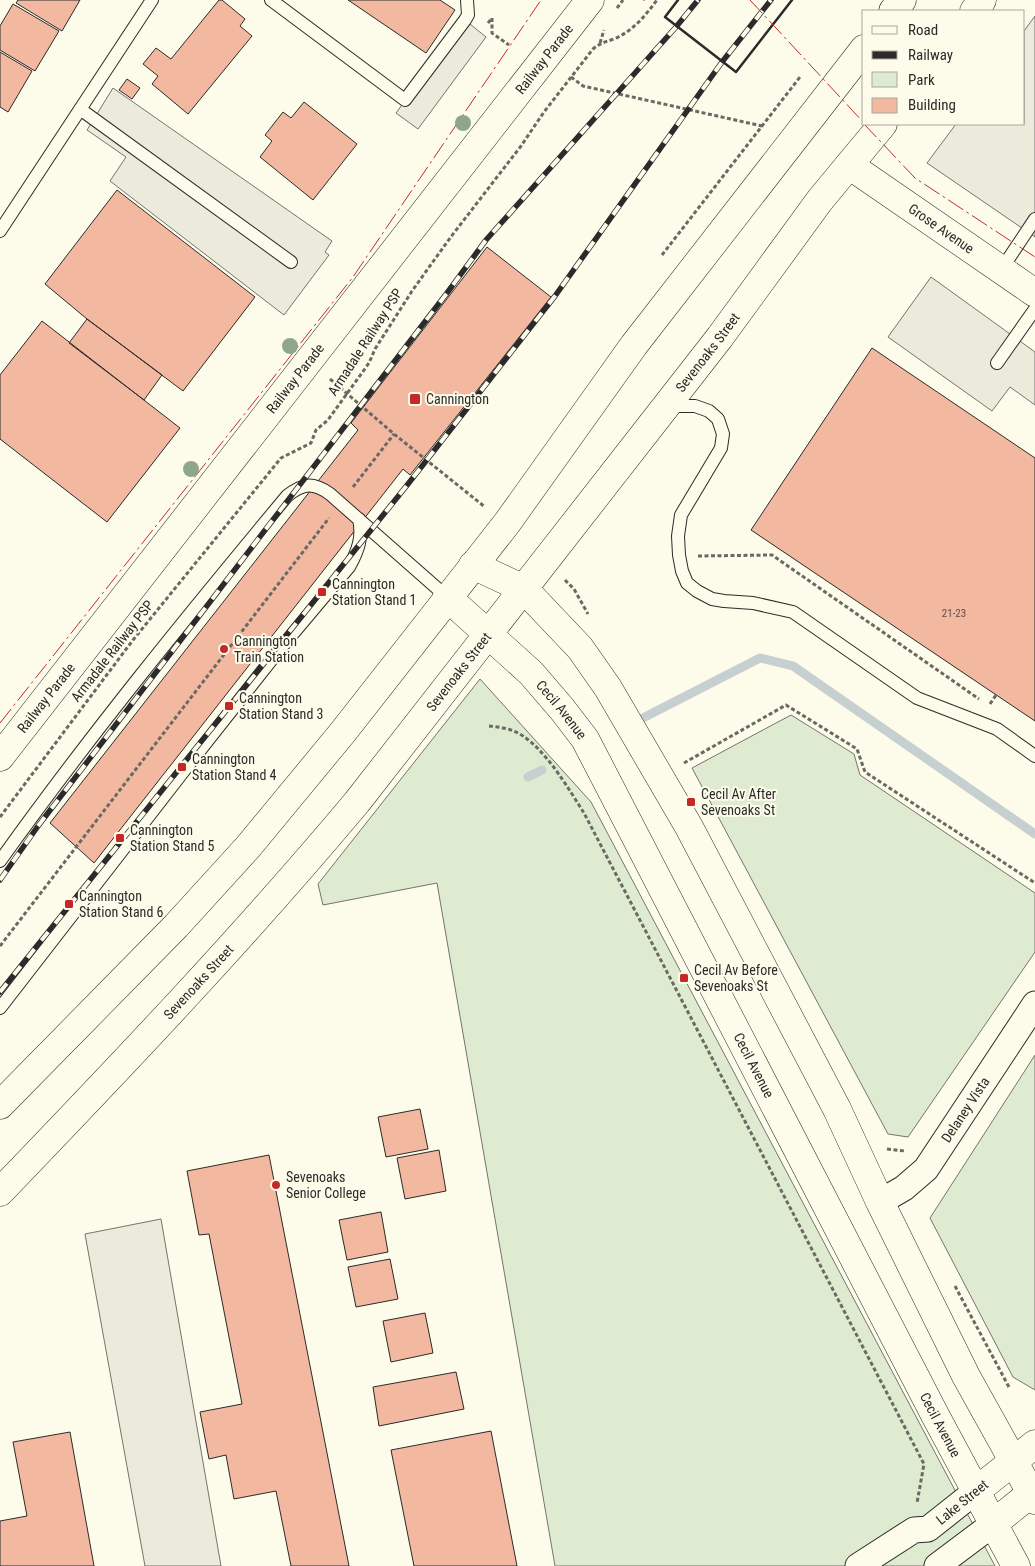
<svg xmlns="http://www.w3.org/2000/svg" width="1035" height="1566" font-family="'Roboto Condensed',sans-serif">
	<rect width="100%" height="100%" fill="#fdfbea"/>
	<!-- green -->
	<path fill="#deebd1" stroke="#74746e" d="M480 679 591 802 995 1566H555L437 883 323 905 318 884Z
		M791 715 854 754 860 775 1035 893V952L908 1137 888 1134 692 768Z
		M1035 1055V1390L1013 1377 930 1218Z"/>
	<!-- parking -->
	<path fill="#eceadb" stroke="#74746e" d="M1035 16V237L927 163 956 124H1024V31Z
		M465 20 486 37 418 129 396 113Z
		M113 88 332 241 325 252 329 255 284 315 110 181 126 157 87 130Z
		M931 277 1035 352V405L1010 387 992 411 888 337Z
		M161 1219 221 1566H145L85 1234Z"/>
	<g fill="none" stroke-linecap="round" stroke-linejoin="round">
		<!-- stream -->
		<path stroke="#c7d0d0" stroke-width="9" d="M637 721 760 658 793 666 1035 834
			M528 777 542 770"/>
	</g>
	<!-- building -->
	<path fill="#f2b8a0" stroke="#2b2b2b" d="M18 0H80L62 31 16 3Z
		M219 0H222L245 19 240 26 252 36 188 114 152 84 158 76 143 64 156 48 171 59Z
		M348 0H440L455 10 426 53Z
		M13 4 59 31 35 71 0 50V26Z
		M0 52 32 71 8 112 0 107Z
		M127 79 140 88 132 99 119 90Z
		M304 102 357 144 313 200 260 157 272 141 265 135 283 112 291 118Z
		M117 190 255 297 183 391 87 319 45 284Z
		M487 247 551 297 410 475 403 469 94 863 50 823 358 430 351 423Z
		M87 319 162 375 144 400 69 343Z
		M42 321 180 428 107 522 0 439V375Z
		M872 348 1035 458V721L751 530Z
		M420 1109 428 1149 386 1157 378 1117Z
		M439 1150 446 1191 405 1199 397 1158Z
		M269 1155 349 1566H291L276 1491 234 1499 226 1455 209 1459 200 1412 242 1404 209 1234 199 1235 187 1171Z
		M381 1212 388 1252 347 1260 339 1220Z
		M390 1259 398 1299 356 1307 348 1267Z
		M425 1313 433 1353 391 1362 383 1321Z
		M456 1372 464 1409 379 1426 373 1387Z
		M491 1431 517 1566H414L391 1450Z
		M70 1432 94 1566H0V1521L27 1516 13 1442Z"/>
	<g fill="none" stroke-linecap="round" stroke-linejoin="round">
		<defs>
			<path id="lane" d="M271 0 405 100 465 20 468 15 467 0
				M80 109 291 262
				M0 231 152 0
				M1001 270 1035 219
				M997 363 1035 309
				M668 410 678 406H695L709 411 718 419 723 434 721 448 681 515 678 536 679 555 682 571 687 583 697 591 712 599 724 601 753 603 793 612 917 698 997 729 1035 756
				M0 861C90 735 188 615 287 496 303 483 313 482 330 494L447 597
				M0 1008 186 768 280 649 349 567C358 551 363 537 359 519"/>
			<g id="street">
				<path id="s1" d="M880 1202 904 1188 926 1169 1035 1004"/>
				<path d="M858 1566 914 1530 928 1529 976 1491"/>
				<path d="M937 1566 993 1524"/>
			</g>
			<g id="secondary">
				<path d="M893 11 902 0"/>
				<path d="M974 11 982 0"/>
				<path id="s2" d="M849 165 1035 293"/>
				<path d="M473 565 524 589 580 648 608 688 689 827 837 1109 880 1202 966 1376 1035 1500"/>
				<path id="s3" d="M447 597 531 673 562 709 585 739 935 1415 1016 1566"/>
				<path id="s4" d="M0 757 590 0"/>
				<path d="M0 1105 176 926 248 847 343 732 507 523 634 345 864 49"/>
				<path id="s5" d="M0 1192C122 1065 244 937 357 802L720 337 820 200 883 124"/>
				<path d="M976 1491 1035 1444"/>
				<path d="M993 1524 1035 1490"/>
			</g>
		</defs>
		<!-- lane casing -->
		<use href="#lane" stroke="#2b2b2b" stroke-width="14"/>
		<!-- street casing -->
		<use href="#street" stroke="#2b2b2b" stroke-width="27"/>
		<!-- secondary casing -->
		<use href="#secondary" stroke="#2b2b2b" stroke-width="29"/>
		<!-- path -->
		<path stroke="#6a6964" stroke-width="3" stroke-dasharray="4 2.5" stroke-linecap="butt" d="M617 8 623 0
			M488 23 492 18V33L509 45
			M600 43 604 30
			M571 77 583 86 762 126
			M662 255 800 77
			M330 379 394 434 485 507
			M353 487 394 434
			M698 556 772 555 979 699
			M565 580 574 589 588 614
			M990 704 996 695
			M489 726C501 727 513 729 523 736 548 753 568 788 584 813L924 1464 917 1503
			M684 763 786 705 857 749 865 772 1035 883
			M0 817 133 640 281 458 311 443 316 430 328 420 369 363 375 349 412 291 450 238 521 146 544 112 593 49C600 43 605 42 614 39 633 31 645 16 657 0
			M0 946 329 518
			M887 1149 905 1151
			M955 1286 1010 1389"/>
		<!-- lane -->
		<use href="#lane" stroke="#fdfbea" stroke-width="12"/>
		<!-- street -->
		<use href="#street" stroke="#fdfbea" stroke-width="25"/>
		<!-- secondary -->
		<use href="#secondary" stroke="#fdfbea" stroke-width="28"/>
		<defs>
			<path id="rail" d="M0 880 38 826 447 293 486 240 676 27 698 0
				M0 992 408 484 555 296 722 62 771 0"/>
		</defs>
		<!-- rail casing -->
		<use href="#rail" stroke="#2b2b2b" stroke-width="5.5"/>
		<!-- rail -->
		<use href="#rail" stroke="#fdfbea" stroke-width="4" stroke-dasharray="11" stroke-linecap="butt"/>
		<!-- wall -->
		<path stroke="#2b2b2b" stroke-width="2.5" d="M678 0 665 17 736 72 792 0"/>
		<!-- power -->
		<path stroke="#c62828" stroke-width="1" stroke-dasharray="18 4 2.5 4" stroke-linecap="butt" d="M643 0H645
			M750 0 864 123
			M864 124 915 178 1035 257
			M0 723 353 277 541 0"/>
	</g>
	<!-- trees -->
	<g fill="#8ea78a">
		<circle cx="463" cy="123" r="8"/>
		<circle cx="290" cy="346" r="8"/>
		<circle cx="191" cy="469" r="8"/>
	</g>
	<!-- markers -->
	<g fill="#c62828" stroke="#fdfbea" stroke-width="2">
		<rect x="409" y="393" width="12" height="12" rx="2.5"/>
		<rect x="317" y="587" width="10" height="10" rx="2.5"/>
		<circle cx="224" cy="649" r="5"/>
		<rect x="224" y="701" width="10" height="10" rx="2.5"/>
		<rect x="177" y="762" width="10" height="10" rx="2.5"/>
		<rect x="686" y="797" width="10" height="10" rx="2.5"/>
		<rect x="115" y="833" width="10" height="10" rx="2.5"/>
		<rect x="64" y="899" width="10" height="10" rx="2.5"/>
		<rect x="679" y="973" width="10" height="10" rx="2.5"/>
		<circle cx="276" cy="1185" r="5"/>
	</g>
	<g text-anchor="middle" stroke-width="4" stroke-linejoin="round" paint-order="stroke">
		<!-- number labels -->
		<g font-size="11" fill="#5d4e48">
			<text x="954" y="617">21-23</text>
		</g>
		<!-- street labels -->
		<g font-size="14" fill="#2b2b2b" stroke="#fdfbea">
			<text dy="5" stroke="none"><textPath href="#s4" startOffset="885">Railway Parade</textPath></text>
			<text dy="5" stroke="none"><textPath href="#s2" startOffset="112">Grose Avenue</textPath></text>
			<text transform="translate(365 342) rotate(-57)" y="5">Armadale Railway PSP</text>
			<text dy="5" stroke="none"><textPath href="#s5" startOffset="1099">Sevenoaks Street</textPath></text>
			<text dy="5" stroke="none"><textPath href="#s4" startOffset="480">Railway Parade</textPath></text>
			<text transform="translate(112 651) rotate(-52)" y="5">Armadale Railway PSP</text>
			<text dy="5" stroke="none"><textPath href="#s5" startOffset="694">Sevenoaks Street</textPath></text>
			<text dy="5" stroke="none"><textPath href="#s4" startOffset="75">Railway Parade</textPath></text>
			<text dy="5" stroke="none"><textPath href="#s3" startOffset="161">Cecil Avenue</textPath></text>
			<text dy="5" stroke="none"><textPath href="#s5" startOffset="289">Sevenoaks Street</textPath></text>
			<text dy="5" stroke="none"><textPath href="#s3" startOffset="566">Cecil Avenue</textPath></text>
			<text dy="5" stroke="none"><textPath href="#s1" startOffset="128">Delaney Vista</textPath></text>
			<text dy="5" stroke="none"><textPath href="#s3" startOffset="971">Cecil Avenue</textPath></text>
			<text transform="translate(962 1502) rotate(-39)" y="5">Lake Street</text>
		</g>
		<!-- poi labels -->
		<g font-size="14" fill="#2b2b2b" stroke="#fdfbea" text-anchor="start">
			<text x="426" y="404">Cannington</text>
			<text x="332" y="589">Cannington<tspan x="332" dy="16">Station Stand 1</tspan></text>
			<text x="234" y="646">Cannington<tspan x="234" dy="16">Train Station</tspan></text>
			<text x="239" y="703">Cannington<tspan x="239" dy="16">Station Stand 3</tspan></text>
			<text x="192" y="764">Cannington<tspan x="192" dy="16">Station Stand 4</tspan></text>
			<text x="701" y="799">Cecil Av After<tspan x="701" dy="16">Sevenoaks St</tspan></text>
			<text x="130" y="835">Cannington<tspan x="130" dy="16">Station Stand 5</tspan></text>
			<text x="79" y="901">Cannington<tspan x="79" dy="16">Station Stand 6</tspan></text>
			<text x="694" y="975">Cecil Av Before<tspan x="694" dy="16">Sevenoaks St</tspan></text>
			<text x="286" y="1182">Sevenoaks<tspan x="286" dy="16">Senior College</tspan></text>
		</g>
	</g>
	<!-- legend -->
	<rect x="862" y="10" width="162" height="115" fill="#fdfbea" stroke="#a9a89e"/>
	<rect x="872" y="26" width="25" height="8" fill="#fdfbea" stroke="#a9a89e"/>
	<text x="908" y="35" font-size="15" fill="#2b2b2b">Road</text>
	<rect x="872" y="51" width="25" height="8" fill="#2b2b2b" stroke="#a9a89e"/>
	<text x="908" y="60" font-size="15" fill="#2b2b2b">Railway</text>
	<rect x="872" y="72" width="25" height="15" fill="#deebd1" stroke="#a9a89e"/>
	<text x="908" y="85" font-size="15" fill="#2b2b2b">Park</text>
	<rect x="872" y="98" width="25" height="15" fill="#f2b8a0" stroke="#a9a89e"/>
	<text x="908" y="110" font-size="15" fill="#2b2b2b">Building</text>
</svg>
